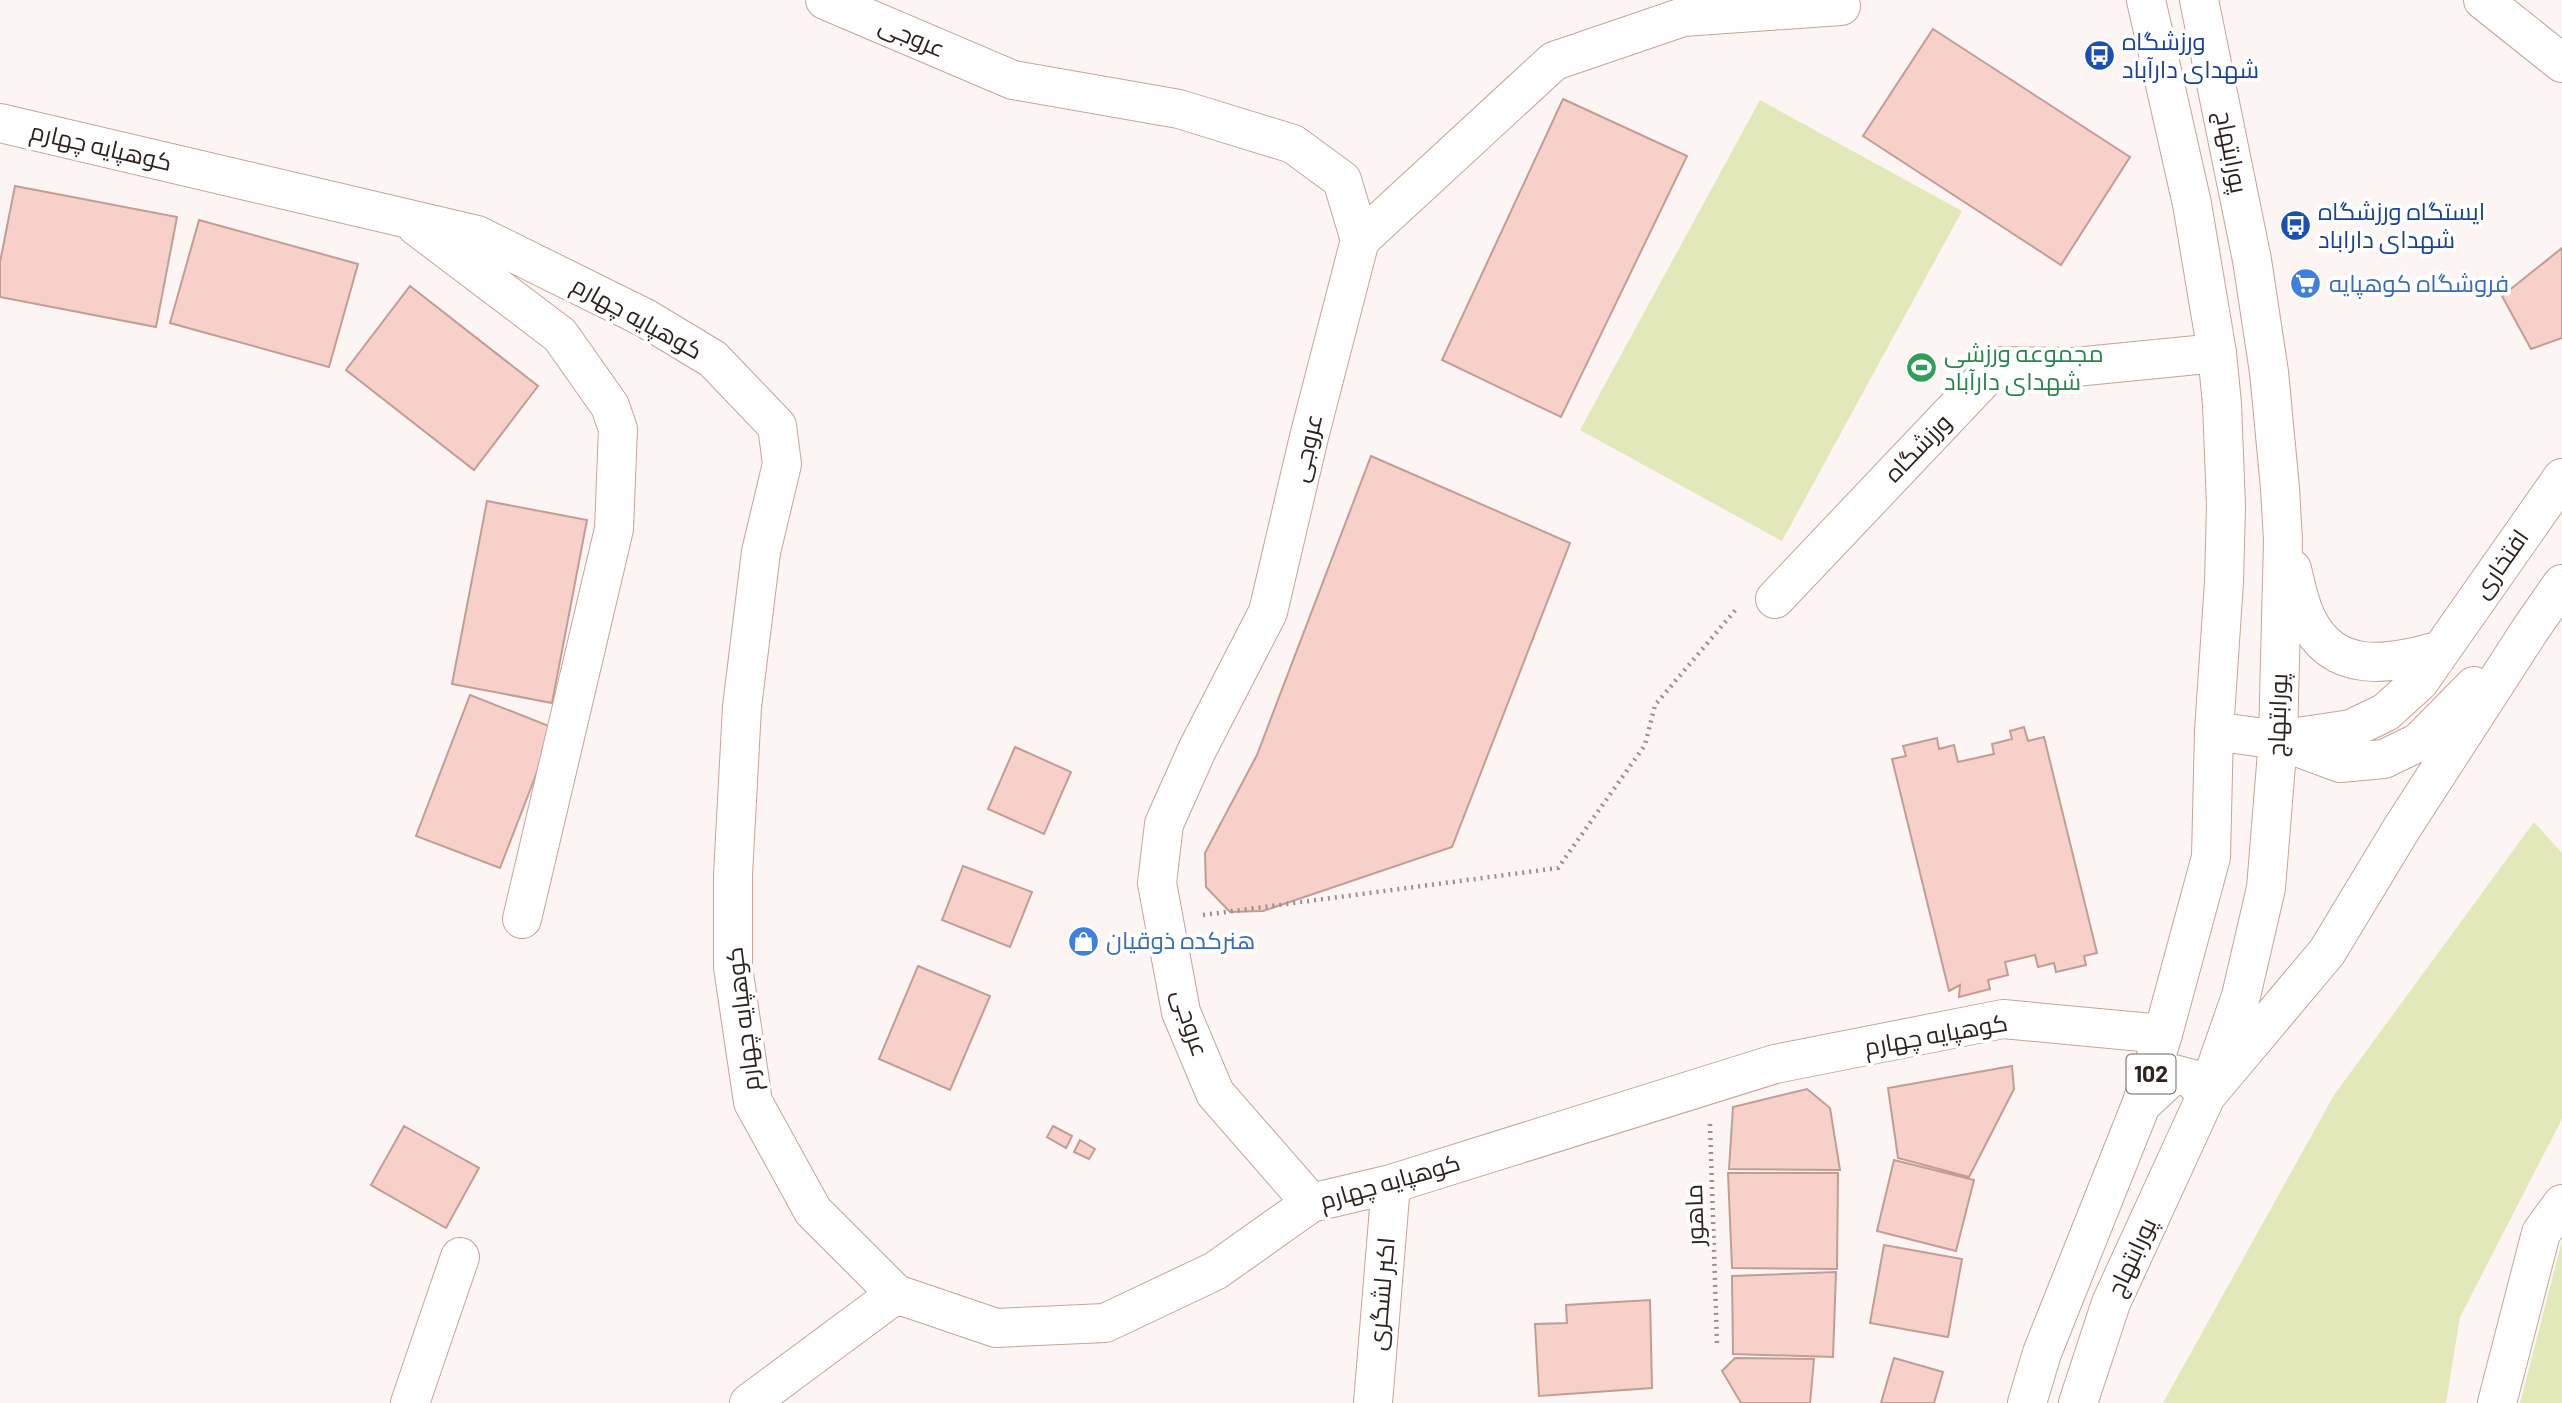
<svg xmlns="http://www.w3.org/2000/svg" width="2562" height="1403" font-family="Barlow,Cairo,sans-serif">
	<rect width="100%" height="100%" fill="#fdf5f3"/>
	<!-- green -->
	<path fill="#e2e8b9" d="M1760 100 1962 211 1782 541 1580 430Z
		M2534 822 2562 853V1119L2460 1317 2446 1403H2163L2334 1095Z
		M2562 1241V1403H2520Z"/>
	<!-- building -->
	<path fill="#f7d1c9" stroke="#c19d96" stroke-width="2" d="M1933 29 2130 157 2061 265 1863 136Z
		M1563 99 1687 156 1561 417 1442 360Z
		M15 186 177 217 156 327 0 297V262Z
		M199 220 358 264 329 367 170 323Z
		M2562 248V338L2531 349 2502 296Z
		M410 286 538 386 474 470 346 370Z
		M1371 456 1570 543 1452 847 1263 911 1230 912 1206 887 1205 853 1257 755Z
		M487 501 587 520 552 703 452 684Z
		M470 695 554 728 500 868 416 836Z
		M2024 727 2028 741 2044 737 2097 953 2084 956 2086 965 2056 972 2054 963 2038 967 2035 955 2005 962 2008 975 1988 980 1990 989 1959 997 1960 985 1949 991 1892 759 1906 756 1903 746 1937 738 1939 749 1954 745 1958 762 1994 754 1992 744 2012 739 2010 731Z
		M1015 747 1071 772 1044 834 988 809Z
		M963 866 1032 892 1010 947 942 920Z
		M918 966 990 996 950 1090 879 1059Z
		M2012 1066 2014 1089 1969 1177 1898 1158 1888 1088Z
		M1807 1089 1830 1108 1840 1170 1729 1169 1733 1107Z
		M404 1126 479 1168 446 1228 371 1185Z
		M1053 1126 1072 1136 1066 1148 1047 1137Z
		M1080 1140 1095 1149 1089 1159 1074 1152Z
		M1894 1160 1974 1180 1956 1251 1877 1231Z
		M1728 1173H1838L1837 1269 1732 1268Z
		M1884 1245 1962 1259 1948 1337 1870 1323Z
		M1836 1272 1833 1357 1733 1354 1732 1276Z
		M1650 1300 1652 1388 1539 1396 1535 1324 1567 1323 1566 1305Z
		M1735 1358 1814 1359 1810 1403H1741L1722 1371Z
		M1894 1358 1943 1372 1934 1403H1881Z"/>
	<g fill="none" stroke-linecap="round" stroke-linejoin="round">
		<defs>
			<path id="minor" d="M825 0 1013 80 1179 109 1293 144 1342 180 1360 240 1309 437 1268 612 1197 750 1164 824 1157 883 1181 1012 1215 1093 1311 1203
				M2483 0 2562 63
				M0 123 477 235 645 318 713 359 777 426 782 464 761 552 742 707 733 875V967L753 1102 813 1211 896 1294 996 1328 1105 1323 1215 1271 1311 1203 1391 1184 1775 1064 2003 1019 2163 1034
				M416 226 560 335 610 406 618 429 614 529 522 919
				M1360 240 1554 61 1683 17 1841 6
				M1775 599 1996 366 2075 367 2217 353
				M410 1403 460 1257
				M749 1403 896 1294
				M1373 1403 1391 1184
				M2497 1403 2541 1233 2562 1204"/>
			<path id="major" d="M2292 569C2296 585 2299 602 2306 617 2333 676 2390 665 2441 650
				M2214 731 2278 740 2340 763 2384 759 2419 742 2474 686
				M2278 740 2351 729 2386 712 2419 682 2562 478
				M2141 1105 2174 1074 2193 1079 2206 1096 2327 952 2402 828 2530 630 2562 584
				M2027 1403 2042 1353 2141 1105 2163 1034 2211 857 2214 731 2224 582 2226 506 2222 404 2217 353 2192 204 2146 0
				M2078 1403 2111 1303 2206 1096 2241 996 2266 888 2278 740 2283 540 2280 488 2269 372 2252 260 2199 0"/>
		</defs>
		<!-- minor casing -->
		<use href="#minor" stroke="#c6a497" stroke-width="40"/>
		<!-- major casing -->
		<use href="#major" stroke="#c6a497" stroke-width="40"/>
		<!-- path -->
		<path stroke="#9a908d" stroke-width="4.5" stroke-dasharray="2 5" stroke-linecap="butt" d="M1203 915 1558 868 1645 745 1655 705 1738 607
			M1710 1124 1717 1344"/>
		<!-- minor -->
		<use href="#minor" stroke="#fff" stroke-width="38"/>
		<!-- major -->
		<use href="#major" stroke="#fff" stroke-width="38"/>
	</g>
	<!-- icons -->
	<defs>
		<symbol id="bus-disc" viewBox="-11 -11 22 22"><circle r="9.5" fill="#1a4fb4" stroke="#fff"/><path d="M-5-6H5V4H4V6H2V4H-2V6H-4V4H-5ZM-3.5-4V0h7V-4ZM-3.5 1.2v1.5H-2V1.2ZM2 1.2v1.5H3.5V1.2Z" fill="#fff"/></symbol>
		<symbol id="supermarket-disc" viewBox="-11 -11 22 22"><circle r="9.5" fill="#3f7fe0" stroke="#fff"/><path d="M-6-5.5h2.5l.6 2H6L4.5 2H-2.5L-4.4-4H-6ZM-1.5 3.2a1.3 1.3 0 1 0 .1 0ZM3 3.2a1.3 1.3 0 1 0 .1 0Z" fill="#fff"/></symbol>
		<symbol id="stadium-disc" viewBox="-11 -11 22 22"><circle r="9.5" fill="#2e9e5b" stroke="#fff"/><path d="M0-5a6.5 5 0 1 0 0 10a6.5 5 0 1 0 0-10ZM-3.5-1.8h7v3.6h-7Z" fill="#fff"/></symbol>
		<symbol id="shop-disc" viewBox="-11 -11 22 22"><circle r="9.5" fill="#3f7fe0" stroke="#fff"/><path d="M-5-2.5h2.3a2.7 3.5 0 0 1 5.4 0H5L5.5 6h-11ZM-1.5-2.5h3a1.5 2.3 0 0 0-3 0Z" fill="#fff"/></symbol>
	</defs>
	<g fill-rule="evenodd">
		<use href="#bus-disc" x="2082" y="38" width="35" height="35"/>
		<use href="#bus-disc" x="2278" y="208" width="35" height="35"/>
		<use href="#supermarket-disc" x="2288" y="266" width="35" height="35"/>
		<use href="#stadium-disc" x="1904" y="350" width="35" height="35"/>
		<use href="#shop-disc" x="1066" y="924" width="35" height="35"/>
	</g>
	<g text-anchor="middle" stroke-width="7" stroke-linejoin="round" paint-order="stroke">
		<!-- shield labels -->
		<rect fill="#fff" stroke="#6d6462" stroke-width="2" x="2126.5" y="1054.5" width="49" height="39" rx="5"/>
		<g font-size="23" font-weight="bold" fill="#2f221e">
			<text x="2151" y="1082">102</text>
		</g>
		<!-- street labels -->
		<g font-size="24" fill="#2f221e" stroke="#fff">
			<text transform="translate(912 37) rotate(23)" y="8">عروجی</text>
			<text transform="translate(101 147) rotate(13)" y="8">کوهپایه چهارم</text>
			<text transform="translate(2231 152) rotate(79)" y="8">پورابتهاج</text>
			<text transform="translate(637 318) rotate(29)" y="8">کوهپایه چهارم</text>
			<text transform="translate(1307 448) rotate(-77)" y="8">عروجی</text>
			<text transform="translate(1918 448) rotate(-46)" y="8">ورزشگاه</text>
			<text transform="translate(2501 564) rotate(-55)" y="8">افتخاری</text>
			<text transform="translate(2278 715) rotate(-88)" y="8">پورابتهاج</text>
			<text transform="translate(743 1019) rotate(-97)" y="8">کوهپایه چهارم</text>
			<text transform="translate(1190 1023) rotate(72)" y="8">عروجی</text>
			<text transform="translate(1936 1035) rotate(-10)" y="8">کوهپایه چهارم</text>
			<text transform="translate(1390 1182) rotate(-16)" y="8">کوهپایه چهارم</text>
			<text transform="translate(1695 1215) rotate(-92)" y="8">ماهور</text>
			<text transform="translate(2132 1257) rotate(-65)" y="8">پورابتهاج</text>
			<text transform="translate(1382 1294) rotate(-85)" y="8">اکبر لشگری</text>
		</g>
		<!-- transit labels -->
		<g font-size="24" fill="#164399" stroke="#fff" text-anchor="start">
			<text x="2122" y="50">ورزشگاه<tspan x="2122" dy="28">شهدای دارآباد</tspan></text>
			<text x="2318" y="220">ایستگاه ورزشگاه<tspan x="2318" dy="28">شهدای داراباد</tspan></text>
		</g>
		<!-- shop labels -->
		<g font-size="24" fill="#366cbe" stroke="#fff" text-anchor="start">
			<text x="2329" y="292">فروشگاه کوهپایه</text>
			<text x="1106" y="949">هنرکده ذوقیان</text>
		</g>
		<!-- leisure labels -->
		<g font-size="24" fill="#27864d" stroke="#fff" text-anchor="start">
			<text x="1944" y="362">مجموعه ورزشی<tspan x="1944" dy="28">شهدای دارآباد</tspan></text>
		</g>
	</g>
</svg>
